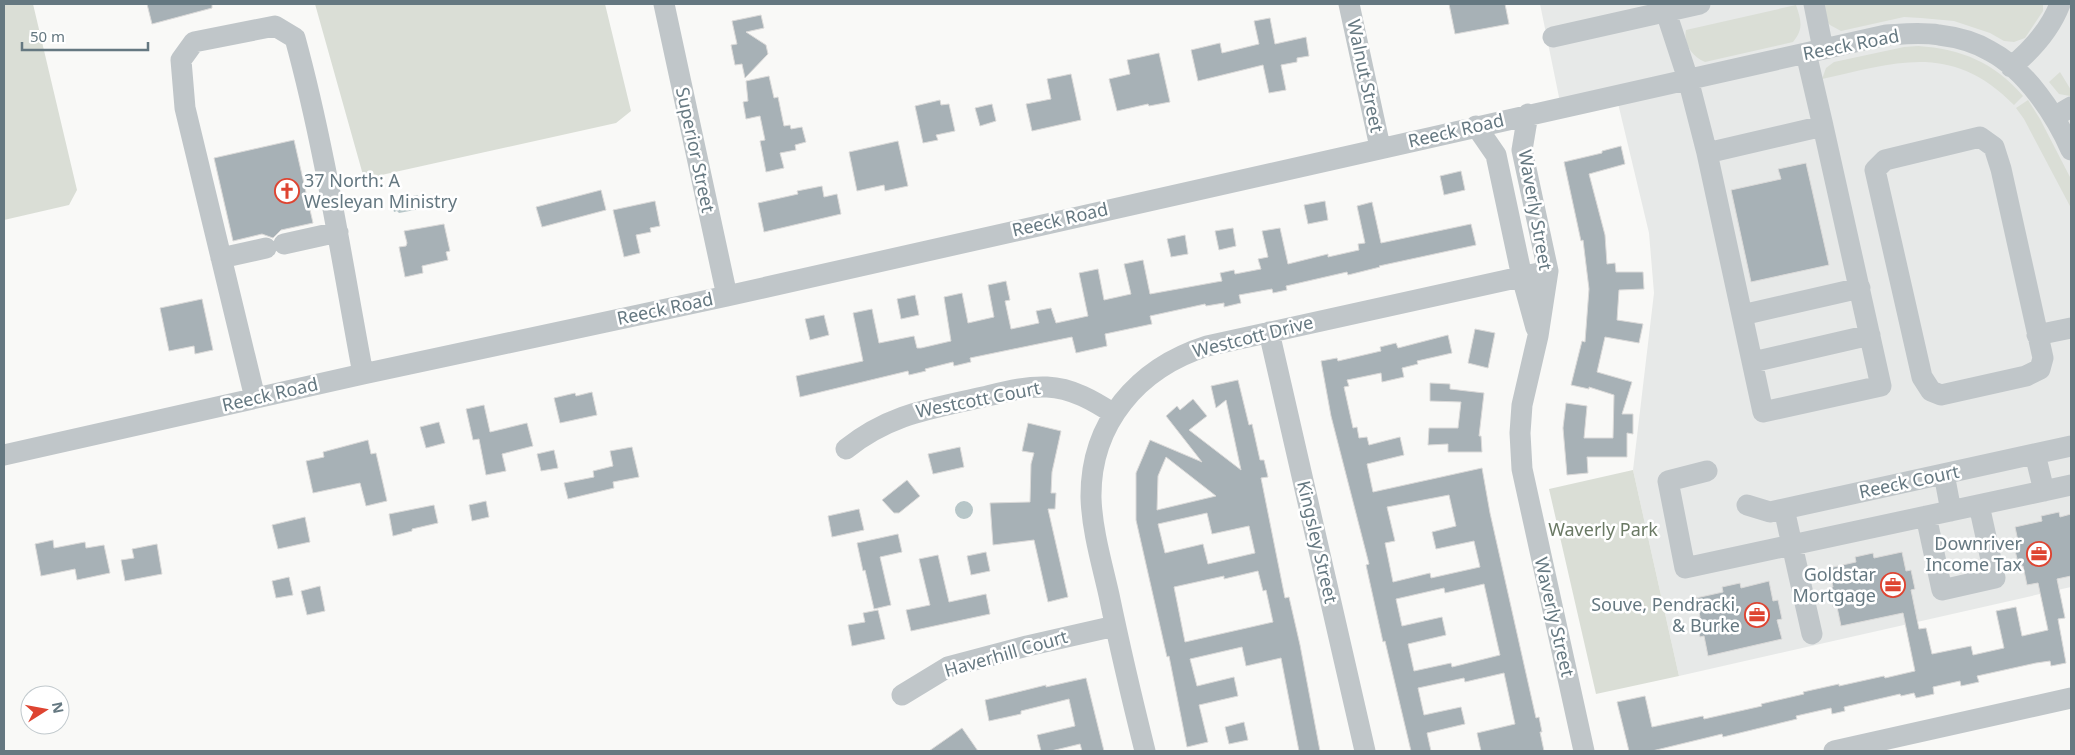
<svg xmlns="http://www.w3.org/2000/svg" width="2075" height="755" font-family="'Noto Sans',sans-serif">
	<rect width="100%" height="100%" fill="#f9f9f7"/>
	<!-- built -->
	<path fill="#e7e9e8" d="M1540 4H2071V587L1679 676 1633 470 1654 293 1649 233 1616 95 1561 107Z"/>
	<!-- green -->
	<path fill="#daded6" d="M4 4H33L77 190 69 205 4 220Z
		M315 4H605L631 111 616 123 377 176 363 175Z
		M1822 4H2043V11L2025 38 2014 42 2004 41 1990 33 1954 21 1921 18 1904 17 1841 31 1830 25 1825 19Z
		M1796 5C1801 20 1804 29 1793 42L1705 62C1692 56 1683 44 1686 30Z
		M1918 46C1961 49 1994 62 2023 96L2014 105C1952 42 1898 62 1822 79L1826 68 1834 62 1904 47Z
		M2060 72 2071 90 2070 96 2059 94 2049 82Z
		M2028 100 2040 119 2071 179V208L2024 119 2016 108Z
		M1633 470 1679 676 1596 694 1549 489Z"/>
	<!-- water -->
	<path fill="#b7c6c8" d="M417 195 421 198 422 205 420 209 399 213 397 211 394 212 392 204 396 200Z
		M955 510a9 9 0 1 1 18 0a9 9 0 1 1-18 0Z"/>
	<!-- building -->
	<path fill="#a7b1b6" stroke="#dbdad9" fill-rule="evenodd" d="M147 4H212V8L152 24Z
		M1449 4H1505L1509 24 1455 34Z
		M761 15 764 28 746 32 766 45 768 54 745 78 742 64 735 65 731 45 737 44 732 21Z
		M1270 18 1275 44 1306 37 1309 56 1297 58V62L1281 65 1286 90 1269 93 1263 65 1198 81 1191 50 1220 43 1222 53 1259 44 1254 21Z
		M1159 53 1170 102 1149 106 1148 104 1117 111 1109 79 1130 74 1127 60Z
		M1071 74 1081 120 1032 131 1026 104 1051 99 1047 79Z
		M769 76 774 98 778 97 784 126 790 125 791 129 802 127 806 142 795 145 796 150 780 153 784 168 766 172 760 141 765 140 760 116 746 119 743 102 748 101 746 81Z
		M940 100 941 105 949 104 955 131 936 135 938 140 923 143 915 106Z
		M992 104 996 121 980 126 975 108Z
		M294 140 313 223 281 230 273 238 262 234 233 241 214 158Z
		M898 141 908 186 885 191 884 185 857 191 849 152Z
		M1621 146 1625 164 1589 174 1605 235 1607 264 1615 263 1616 272H1643L1644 289 1619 290 1617 320 1643 324 1639 343 1605 337 1597 372 1632 382 1622 414H1633V434L1627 433V457H1587L1588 473 1567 475 1563 428 1566 403 1587 406 1584 438H1613L1614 395 1589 387V389L1571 385 1582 341 1585 342 1589 289 1583 240 1581 241 1564 162 1602 153V151Z
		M1806 163 1829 265 1751 282 1731 190 1781 179 1778 169Z
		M1461 171 1465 190 1444 195 1440 176Z
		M822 186 824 197 837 194 841 214 764 232 758 203 798 194 797 191Z
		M601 190 606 210 542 227 536 207Z
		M655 201 660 226 650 228 651 232 636 235 640 253 624 257 613 210Z
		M1325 201 1328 220 1308 224 1304 205Z
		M1372 202 1381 243 1471 224 1476 245 1379 266 1380 267 1348 275 1347 272 1286 286 1287 290 1273 293 1272 289 1239 295 1241 303 1224 307V303L1206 306 1205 304 1150 316 1152 324 1105 334 1107 346 1076 353 1072 337 970 358 971 362 954 366 953 362 925 369 926 371 909 375 908 371 800 397 796 376 863 361 853 313 872 309 879 343 914 336 917 348H921L951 341 944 297 962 293 968 323 994 317 988 285 1006 281 1010 300 1005 301 1011 329 1039 323 1036 311 1051 308 1056 323 1088 316 1079 273 1098 269 1104 300 1131 294 1124 264 1143 260 1150 294 1222 281 1220 273 1234 270 1235 274 1261 269 1258 259 1268 257 1262 231 1280 228 1288 264 1328 254V257L1359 250 1358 244 1365 243 1357 206Z
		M444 224 450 251 446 252 448 260 422 266 423 273 405 277 399 247 406 246 407 243 404 231Z
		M1233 228 1236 246 1219 250 1215 231Z
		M1185 235 1188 254 1171 257 1167 239Z
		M915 295 919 315 901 319 897 299Z
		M202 299 213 350 195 354 194 346 169 351 160 308Z
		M824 315 829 335 810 340 805 319Z
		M1475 329 1495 333 1488 368 1468 363Z
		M1448 335 1452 353 1417 361 1418 364 1402 368 1404 377 1382 382 1381 373 1347 380 1349 386 1344 387 1353 428 1357 427 1359 438 1367 437 1369 445 1400 437 1404 455 1367 464 1373 492 1482 468 1490 513 1536 718 1539 717 1542 732H1540L1544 751H1481L1477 733 1515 724 1504 673 1465 682 1464 678 1418 688 1424 715 1461 707 1465 724 1427 733 1431 751H1411L1385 641 1383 642 1366 565 1369 564 1331 416 1321 361 1337 358 1338 361 1381 351 1380 347 1396 343 1398 348ZM1449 495 1456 526 1432 532 1436 549 1474 541 1480 567 1431 578 1430 573 1393 582 1385 543 1395 541 1387 507ZM1484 584 1500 655 1452 667 1451 663 1414 671 1408 644 1446 635 1442 617 1402 626 1396 599 1444 588 1445 593Z
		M1238 380 1249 425 1252 424 1260 460H1264L1268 477 1261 478 1285 598 1289 597 1300 645 1320 751H1299L1281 658 1246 666 1242 647 1190 659 1197 686 1234 677 1238 696 1199 705 1208 742 1187 747 1169 656 1167 657 1136 520V473L1150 440 1202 462 1166 416 1177 406 1180 410 1193 399 1207 416 1189 430 1241 470 1226 400 1216 408 1211 386ZM1166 457 1216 496 1157 510 1158 476ZM1207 513 1212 534 1249 526 1255 553 1208 564 1203 544 1165 553 1158 524ZM1258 571 1263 591 1266 590 1273 622 1185 642 1174 587 1224 576V579Z
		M1430 383 1450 384V389L1484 393 1479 436H1481L1482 452H1448V444L1428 445 1429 428H1458L1461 402 1430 401Z
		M592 392 597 415 560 423 554 398 575 393 576 396Z
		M484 405 490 432 527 423 533 446 502 454 506 471 486 475 479 439 473 440 466 409Z
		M439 422 445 443 426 448 420 427Z
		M1028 423 1061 431 1052 472 1051 493H1056L1055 509H1048L1068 597 1048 602 1034 540 993 545 990 503 1030 502 1031 464 1034 453 1022 451Z
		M368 440 371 454 376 453 387 501 366 506 360 483 313 493 306 461 324 457 323 452Z
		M632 447 639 477 613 482 614 488 568 499 564 483 594 477 593 471 613 466 610 451Z
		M960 447 964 467 933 474 928 454Z
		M554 450 558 468 541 471 537 454Z
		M907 480 920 496 899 513H894L882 500Z
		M486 501 489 517 472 521 469 505Z
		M434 505 438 523 412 529V531L393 536 389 514Z
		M859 509 864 530 832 537 828 516Z
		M2059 512 2060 517 2071 514V576L2057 579 2065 618 2058 619 2066 663 2051 666 2050 661 2036 663 1977 676 1979 682 1961 686 1960 681 1933 687 1934 694 1916 698 1914 693 1901 696 1900 694 1844 707 1845 711 1832 714 1831 708 1796 716 1797 719 1723 737 1722 734 1652 751H1629L1617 702 1645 696 1652 727 1703 716 1704 719 1762 706 1761 704 1804 694 1803 692 1839 684V686L1884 676 1885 678 1915 671 1903 613 1841 626 1837 607H1833L1828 588 1833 587 1829 568 1856 562 1855 557 1873 553 1874 558 1902 552 1906 571 1911 570 1915 589 1911 590 1919 629 1926 628 1932 654 1971 646 1973 655 2004 648 1996 611 2016 607 2022 636 2048 630 2038 583 2027 585 2023 566H2019L2014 547 2019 546 2015 527 2042 521 2041 516Z
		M305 517 310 542 278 549 272 525Z
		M898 534 902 552 880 557 891 605 874 609 865 570 863 571 857 543Z
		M53 540 54 548 85 542 86 548 104 545 110 573 77 580 75 569 41 576 35 544Z
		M157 544 162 574 125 581 121 560 134 558 132 549Z
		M986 552 990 571 971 575 967 556Z
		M938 555 949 602 986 594 990 614 911 631 906 610 930 605 919 559Z
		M289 577 293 595 276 598 272 581Z
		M1769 581 1773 601 1778 600 1782 619 1777 620 1782 639 1708 656 1704 636 1700 637 1695 618 1700 617 1696 598 1723 592 1722 587 1740 583 1741 588Z
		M320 586 325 611 307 615 301 591Z
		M878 610 885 639 852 646 848 625 865 622 863 613Z
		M1086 678 1104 751H1082L1080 744 1051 751H1041L1037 735 1075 726 1069 699 1021 711V714L989 721 985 700 1046 685V687Z
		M1244 722 1248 740 1229 744 1225 727Z
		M962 728 978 751H929Z"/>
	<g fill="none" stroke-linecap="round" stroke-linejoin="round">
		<!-- minor -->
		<path stroke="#c0c6c9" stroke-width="21" d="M664 4 727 296
			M1349 4 1380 147
			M1814 4 1823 49
			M1666 12 1688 79 1707 153 1823 126 1806 53
			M1553 37 1700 4
			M2011 67C2033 49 2050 30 2060 4
			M1528 114 1522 150 1548 271 1538 336 1522 405 1520 433 1522 469 1584 751
			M2054 117 2071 107
			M1476 126 1496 155 1522 277 1536 328
			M1980 137 1994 147 2001 169 2043 358 2040 369 2026 376 1941 395 1931 391 1922 377 1875 170 1885 160Z
			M1707 153 1763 412 1881 386 1823 126
			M284 244 338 232
			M221 258 266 248
			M1742 315 1860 288
			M1269 332 1365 751
			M2037 335 2071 328
			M1753 362 1870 335
			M255 398 185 108 181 60 194 42 275 26 295 38C325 148 342 262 363 374
			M846 449C890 414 930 409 983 397 1004 392 1026 386 1047 387 1072 388 1094 401 1114 414
			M2035 454 2044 491
			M4 455 363 374 727 296 1886 35C1904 34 1921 32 1939 35 1956 37 1975 42 1990 51 2026 70 2055 114 2071 150
			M1707 471 1668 481 1685 568 2071 485
			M1944 474 1951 511
			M1747 505 1770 512 2071 446
			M1784 509 1812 634
			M1926 516 1942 590 1995 578 1979 505
			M902 695 948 667 1027 646 1115 626
			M1145 751C1132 699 1120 648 1109 595 1102 564 1092 530 1091 498 1090 423 1138 368 1207 346L1548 271
			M1834 751 2071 698"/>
	</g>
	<!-- icons -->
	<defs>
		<symbol id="church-ring" viewBox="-11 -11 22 22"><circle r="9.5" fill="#fff" stroke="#de4431" stroke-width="1.5"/><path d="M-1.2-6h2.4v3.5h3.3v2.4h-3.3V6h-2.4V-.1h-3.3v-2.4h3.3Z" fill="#de4431"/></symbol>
		<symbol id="office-ring" viewBox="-11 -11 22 22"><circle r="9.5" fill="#fff" stroke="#de4431" stroke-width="1.5"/><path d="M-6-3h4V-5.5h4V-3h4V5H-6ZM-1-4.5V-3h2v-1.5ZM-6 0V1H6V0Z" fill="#de4431"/></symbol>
	</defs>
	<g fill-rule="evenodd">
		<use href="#church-ring" x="273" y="177" width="28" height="28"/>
		<use href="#office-ring" x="2025" y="540" width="28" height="28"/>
		<use href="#office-ring" x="1879" y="571" width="28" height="28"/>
		<use href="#office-ring" x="1743" y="601" width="28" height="28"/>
	</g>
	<g text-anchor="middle" stroke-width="5" stroke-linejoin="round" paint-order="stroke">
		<!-- street labels -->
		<g font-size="18" fill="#657881" stroke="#fff">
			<text transform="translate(1851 45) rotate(-11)" y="6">Reeck Road</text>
			<text transform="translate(1365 76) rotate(78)" y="6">Walnut Street</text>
			<text transform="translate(1456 131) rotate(-13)" y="6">Reeck Road</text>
			<text transform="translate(695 150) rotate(78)" y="6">Superior Street</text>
			<text transform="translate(1535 210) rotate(80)" y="6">Waverly Street</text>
			<text transform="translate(1060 220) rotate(-13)" y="6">Reeck Road</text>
			<text transform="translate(665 309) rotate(-12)" y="6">Reeck Road</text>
			<text transform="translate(1253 337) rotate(-14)" y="6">Westcott Drive</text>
			<text transform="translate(270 395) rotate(-13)" y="6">Reeck Road</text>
			<text transform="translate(978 400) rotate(-11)" y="6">Westcott Court</text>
			<text transform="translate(1909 482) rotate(-12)" y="6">Reeck Court</text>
			<text transform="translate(1317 542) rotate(77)" y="6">Kingsley Street</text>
			<text transform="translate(1554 617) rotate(77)" y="6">Waverly Street</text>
			<text transform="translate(1006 654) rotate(-16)" y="6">Haverhill Court</text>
		</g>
		<!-- poi labels -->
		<g font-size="18" fill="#657881" stroke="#fff" text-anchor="end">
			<text x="304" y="187" text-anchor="start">37 North: A<tspan x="304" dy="21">Wesleyan Ministry</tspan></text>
			<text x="2022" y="550">Downriver<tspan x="2022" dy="21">Income Tax</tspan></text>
			<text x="1876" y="581">Goldstar<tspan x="1876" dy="21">Mortgage</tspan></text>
			<text x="1740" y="611">Souve, Pendracki,<tspan x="1740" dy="21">&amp; Burke</tspan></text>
		</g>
		<!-- park labels -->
		<g font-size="18" fill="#6a7964" stroke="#fff">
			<text x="1603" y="536">Waverly Park</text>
		</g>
	</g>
	<!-- border -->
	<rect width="2075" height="755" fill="none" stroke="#657881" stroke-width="10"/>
	<!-- north arrow -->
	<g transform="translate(45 710) rotate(79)"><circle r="24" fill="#ffffff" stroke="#c1c9cd"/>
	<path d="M0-4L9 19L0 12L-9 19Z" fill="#de4431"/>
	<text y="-8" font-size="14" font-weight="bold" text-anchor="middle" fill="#657881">N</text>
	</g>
	<!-- scale -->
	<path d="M22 42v8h126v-8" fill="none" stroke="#657881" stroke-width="2.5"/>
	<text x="30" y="42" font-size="15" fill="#657881" stroke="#ffffff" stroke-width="4" paint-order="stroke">50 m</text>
</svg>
